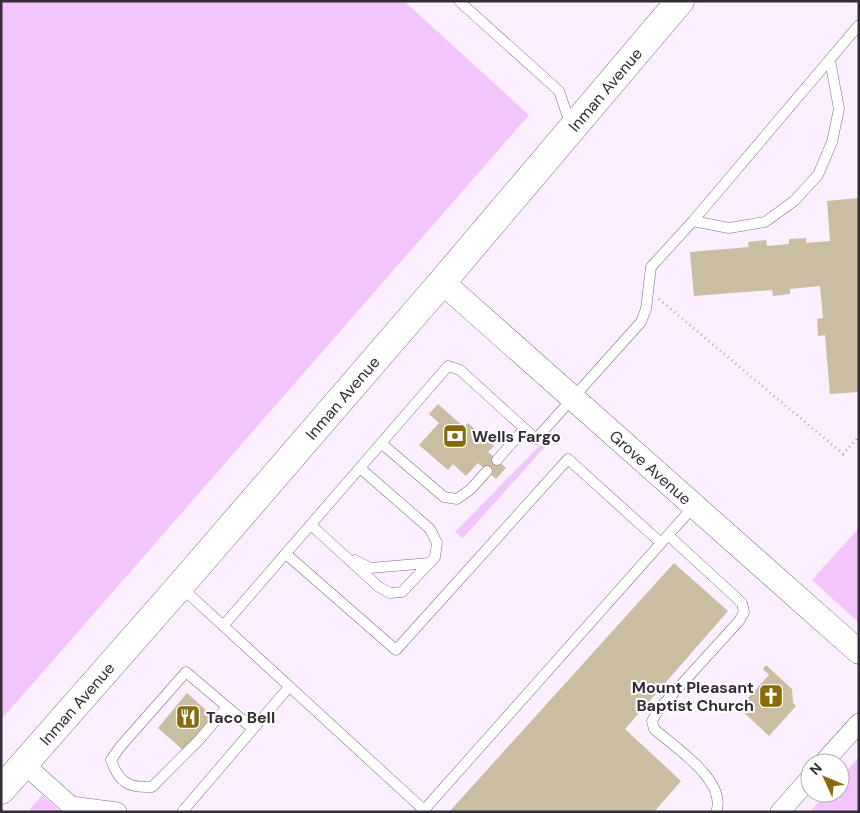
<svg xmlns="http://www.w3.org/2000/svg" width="860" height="813" font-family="'DM Sans',sans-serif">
	<rect width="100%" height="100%" fill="#fcefff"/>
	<!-- green -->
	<path fill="#f3c5fd" d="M1 1H404L529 115 1 720Z
		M551 434 554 437 463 538 455 532Z
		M859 528V623L812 580Z
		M859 757V812H810L827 793H840V778Z
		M42 795 59 810V812H28Z"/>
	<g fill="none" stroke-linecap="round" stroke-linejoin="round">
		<!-- stream -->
		<path stroke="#c88fd5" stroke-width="5" d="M1 811V812"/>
	</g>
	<!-- building -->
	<path fill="#cabda1" d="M859 198V392L830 394 825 335 818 336 817 319 823 318 820 286 790 289V294L773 296 772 290 694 296 690 252 749 247 748 242 766 240 767 246 789 244V239L806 238V243L830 241 827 201Z
		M438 404 464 427 468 423 494 446 488 452 506 468 496 479 478 463 466 476 453 464 448 470 419 445 439 423 429 414Z
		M674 563 728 611 625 729 681 781 654 812H449Z
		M766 665 792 689 793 703 796 706 769 736 739 708 769 675 763 669Z
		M187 693 214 717 184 751 158 728Z"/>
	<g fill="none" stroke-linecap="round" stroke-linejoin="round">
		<defs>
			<path id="service" d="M459 1 559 91 571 126
				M693 221 729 228 765 222 794 201 818 175 832 142 839 109 830 60
				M381 443 444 497 457 499 471 489 487 471
				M497 460 524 429
				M311 525 379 587 390 593 402 592 435 557 437 543 430 529 360 468
				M668 535 742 603 744 612 739 621 659 709 652 721 654 729C675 747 728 782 716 812
				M286 554 396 650 568 459 661 543
				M355 560 370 568 430 563
				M181 587 424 810 694 506
				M223 626 448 366 460 370 536 439 641 322 646 309 651 267 693 221 859 25
				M227 707 199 740 152 787C129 788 119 783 111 760L120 747 186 672 253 729
				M182 812 289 687"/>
			<path id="minor" d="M823 763 859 723
				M25 765 71 806 117 812
				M780 812 810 778"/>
			<g id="tertiary">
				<path id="s1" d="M442 282 859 652"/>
			</g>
			<g id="secondary">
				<path id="s2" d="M1 790 180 586 442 282 680 1"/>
			</g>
		</defs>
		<!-- service casing -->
		<use href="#service" stroke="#7f6c83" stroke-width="11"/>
		<!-- minor casing -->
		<use href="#minor" stroke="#7f6c83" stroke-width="20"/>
		<!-- tertiary casing -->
		<use href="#tertiary" stroke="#7f6c83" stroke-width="25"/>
		<!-- secondary casing -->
		<use href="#secondary" stroke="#7f6c83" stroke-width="29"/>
		<!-- path -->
		<path stroke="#b5aab8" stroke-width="3" stroke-dasharray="1 4" stroke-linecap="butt" d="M659 299 843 454 859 436"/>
		<!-- service -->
		<use href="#service" stroke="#fff" stroke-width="10"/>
		<!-- minor -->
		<use href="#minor" stroke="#fff" stroke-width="19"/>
		<!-- tertiary -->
		<use href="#tertiary" stroke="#fff" stroke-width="24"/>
		<!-- secondary -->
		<use href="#secondary" stroke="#fff" stroke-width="28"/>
	</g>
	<!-- icons -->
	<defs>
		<symbol id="bank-square" viewBox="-11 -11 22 22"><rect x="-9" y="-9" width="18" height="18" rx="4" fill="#8b6a0b" stroke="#fff"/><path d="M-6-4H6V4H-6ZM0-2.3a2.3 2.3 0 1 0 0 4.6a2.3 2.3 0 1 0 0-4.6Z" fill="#fff"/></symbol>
		<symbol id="church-square" viewBox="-11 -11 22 22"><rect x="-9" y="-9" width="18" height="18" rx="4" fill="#8b6a0b" stroke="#fff"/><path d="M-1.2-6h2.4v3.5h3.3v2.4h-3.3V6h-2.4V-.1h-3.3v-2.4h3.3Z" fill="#fff"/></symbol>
		<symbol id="restaurant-square" viewBox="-11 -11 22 22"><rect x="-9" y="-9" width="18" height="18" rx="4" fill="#8b6a0b" stroke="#fff"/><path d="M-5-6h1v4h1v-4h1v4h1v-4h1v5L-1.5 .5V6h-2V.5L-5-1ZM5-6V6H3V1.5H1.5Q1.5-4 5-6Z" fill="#fff"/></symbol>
	</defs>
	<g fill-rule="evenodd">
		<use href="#bank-square" x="441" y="422" width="28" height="28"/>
		<use href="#church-square" x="757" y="682" width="28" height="28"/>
		<use href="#restaurant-square" x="174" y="703" width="28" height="28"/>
	</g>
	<g text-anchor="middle" stroke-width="4" stroke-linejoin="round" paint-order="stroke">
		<!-- street labels -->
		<g font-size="16" fill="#342c36" stroke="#fff">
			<text dy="6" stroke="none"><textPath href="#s2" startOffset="925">Inman Avenue</textPath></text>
			<text dy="6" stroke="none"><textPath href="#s2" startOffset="520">Inman Avenue</textPath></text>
			<text dy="6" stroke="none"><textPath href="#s1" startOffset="279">Grove Avenue</textPath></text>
			<text dy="6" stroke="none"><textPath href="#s2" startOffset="115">Inman Avenue</textPath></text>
		</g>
		<!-- poi labels -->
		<g font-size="16" font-weight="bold" fill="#342c36" stroke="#fff" text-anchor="start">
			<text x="472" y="442">Wells Fargo</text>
			<text x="754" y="693" text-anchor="end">Mount Pleasant<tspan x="754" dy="18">Baptist Church</tspan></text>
			<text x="206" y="723">Taco Bell</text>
		</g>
	</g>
	<!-- border -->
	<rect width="860" height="813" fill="none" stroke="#342c36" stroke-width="5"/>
	<!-- north arrow -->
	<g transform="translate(825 778) rotate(314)"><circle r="24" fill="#ffffff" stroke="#aeabaf"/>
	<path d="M0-4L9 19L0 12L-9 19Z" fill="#8b6a0b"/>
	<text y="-8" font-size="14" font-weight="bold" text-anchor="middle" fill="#342c36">N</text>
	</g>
</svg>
